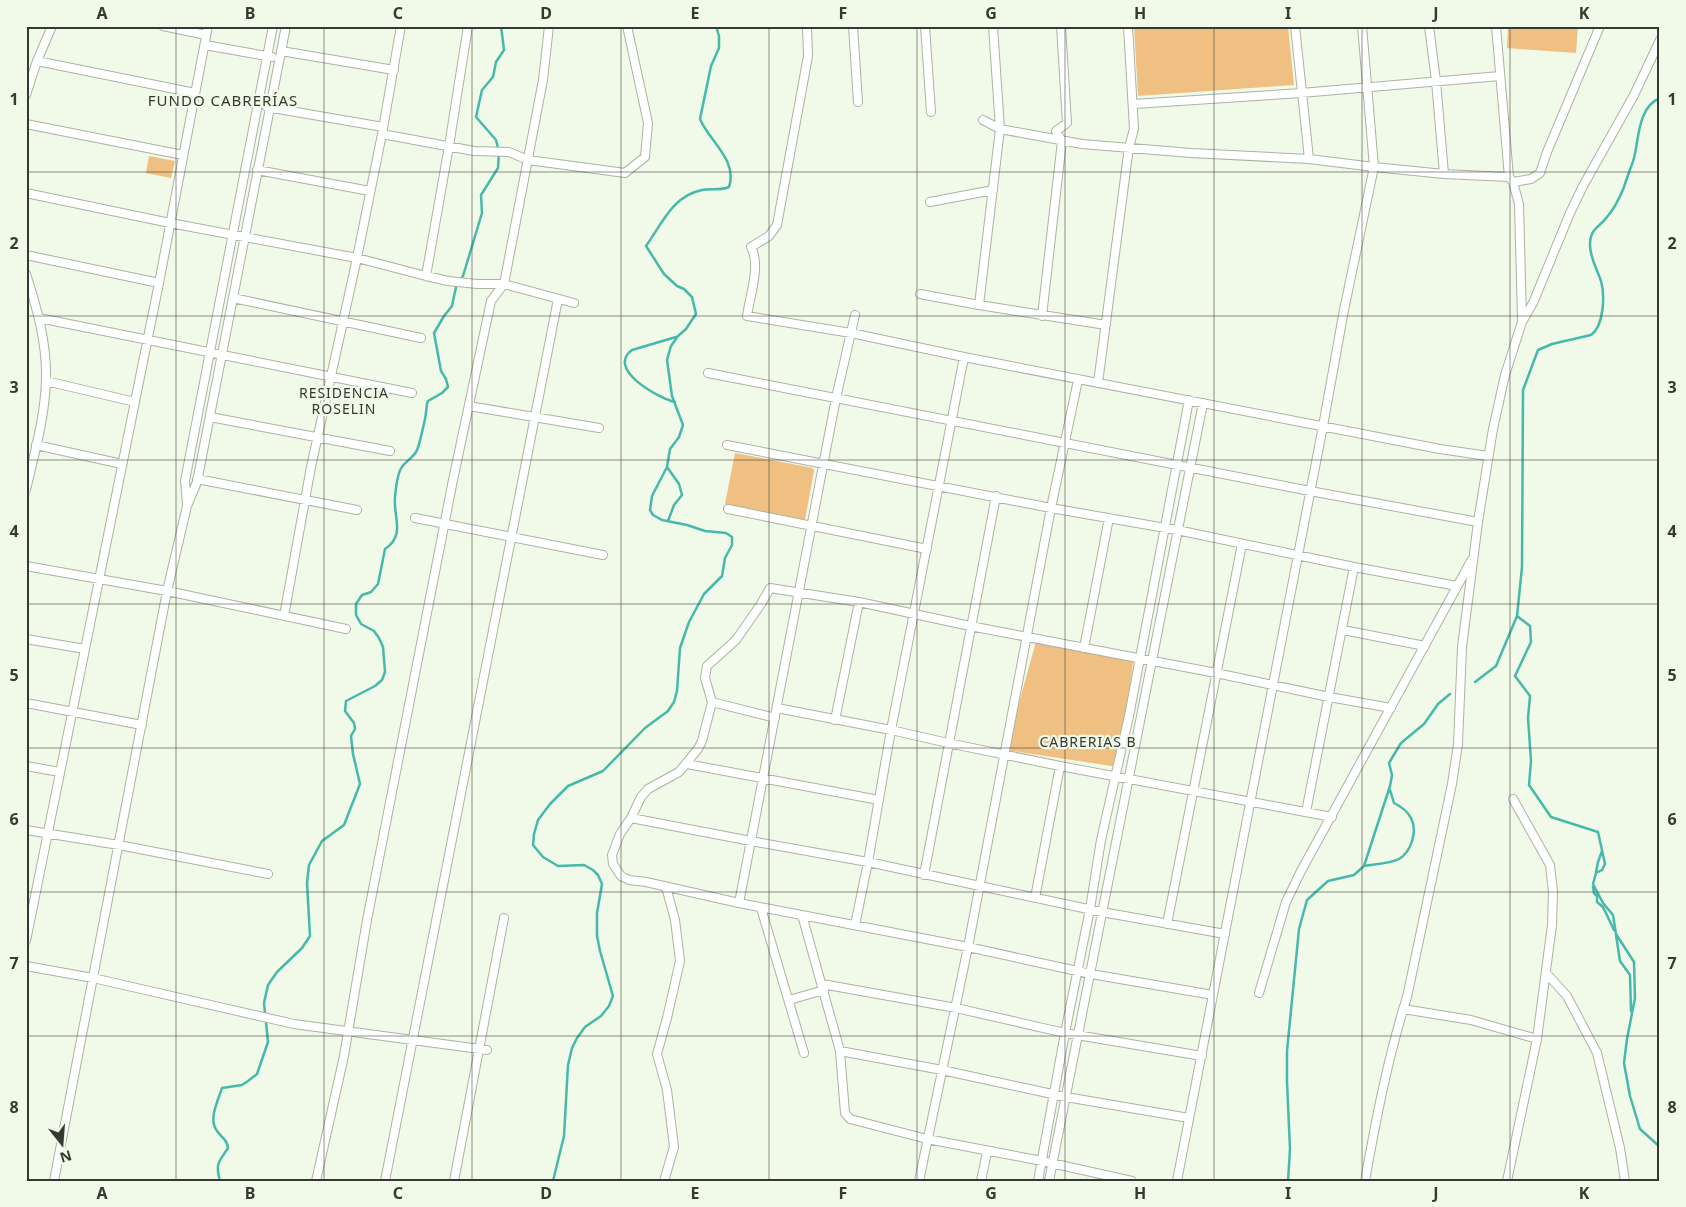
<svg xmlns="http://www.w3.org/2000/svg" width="1686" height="1207" font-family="'Noto Sans',sans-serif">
	<rect width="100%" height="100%" fill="#f1f9e8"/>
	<!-- green -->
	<path fill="#f0c082" d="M1134 26H1288L1294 85 1138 96Z
		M1508 26H1578L1576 53 1507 48Z
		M149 156 175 161 171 178 146 173Z
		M735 453 813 468 814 471 805 520 725 504Z
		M1037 638 1134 657 1118 767 1006 750Z"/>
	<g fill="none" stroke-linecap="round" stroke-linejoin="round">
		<!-- stream -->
		<path stroke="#47b9ab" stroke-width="2.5" d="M675 402C658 398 606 369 632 350L676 337
			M667 467 679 484 682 495 674 505 668 521
			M1517 616 1530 626 1531 642 1515 676 1530 696 1528 718 1531 761 1529 785 1551 817 1598 832 1605 864 1602 870 1596 873 1593 884 1603 903 1613 915 1616 934 1634 962 1635 998 1627 1039 1624 1063 1630 1096 1640 1129 1660 1147
			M1475 682 1496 666 1517 616 1522 567 1523 390 1538 350 1552 344 1591 335C1604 326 1605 295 1601 281 1597 269 1590 258 1590 245 1590 228 1599 228 1607 217 1614 209 1620 197 1624 187 1627 177 1631 168 1634 158 1639 138 1638 107 1660 98
			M1364 866C1375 864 1389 864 1399 859 1411 852 1418 831 1411 818 1408 812 1400 806 1394 803L1390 790
			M1596 872 1598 862 1602 851
			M1593 887 1594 893 1597 896V902L1603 907 1614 930
			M1616 935 1620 961 1630 975 1631 1011
			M220 1181C215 1163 219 1162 228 1148 227 1139 222 1138 217 1131 208 1119 218 1101 222 1088L242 1085 248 1081 257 1074 268 1042 264 1003 268 985 277 972 302 948 310 936 307 883 309 865 322 841 344 825 360 784 353 754 351 736 355 729 354 723 345 711 346 701 375 686 382 680 385 672 383 647 379 638 374 631 361 624 356 615V604L362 595 371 592 378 584 385 549C406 535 393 517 395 497 396 488 397 473 402 467 406 461 415 456 417 450 419 446 426 417 426 412 427 408 426 405 428 401L442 393 448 387 446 379 441 371 434 333 444 316 452 306 456 287 463 276 482 213 481 195 498 168 499 152 496 140 476 117 482 90 493 77 496 62 504 50 501 26
			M553 1181 564 1136 568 1065 572 1048 577 1038 585 1027 601 1016 609 1006 613 996 600 951 597 936V913L602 884 598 875 593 870 584 865 558 866 543 857 533 845 534 834 538 820 550 804 568 786 603 771 645 728 668 711 674 702 677 691 680 648 689 622 704 594 722 576 725 558 732 545V537L726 533 705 531 687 525 662 520 653 515 650 510 652 496 667 467 670 449 679 437 683 425 672 396 667 360 671 346 678 336 686 329 696 314 692 297 684 289 677 286 664 274 646 246C662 224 672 196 702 190 711 188 720 191 729 187 738 160 709 141 700 119L711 66 719 48V36L716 26
			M1288 1181 1290 1149 1287 1082V1051L1299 929 1307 900 1328 881 1354 875 1364 866 1390 786 1392 775 1389 763 1401 743 1424 724 1438 704 1450 694"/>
		<defs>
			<path id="street" d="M163 26 206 35
				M807 26 808 56 777 225 769 236 751 247C761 265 750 295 747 316L851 333 964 357 1440 449 1488 456
				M853 26 858 102
				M925 26 931 112
				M1295 26 1309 159
				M1429 26 1436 81 1444 174
				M1496 26 1509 177 1513 182 1519 204 1522 320
				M205 45 272 57
				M281 51 394 70
				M37 61 195 93
				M26 95 37 61 52 26
				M1134 104 1301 93 1500 76
				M267 107 383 127
				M983 120 1000 129 1082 144 1191 153 1309 159 1374 167 1444 174 1509 177
				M26 124 183 155
				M382 134 474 151 509 152 528 160 625 173 645 157 648 123 627 26
				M257 170 370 191
				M1513 182 1531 179 1540 173 1547 152 1600 26
				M26 193 170 223 357 258 426 276 448 281 477 284H504L574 303
				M930 202 993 190
				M26 255 159 283
				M26 274C37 308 47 343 46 380 45 417 34 455 26 490
				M426 276 449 146 468 26
				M920 294 979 305 1106 325
				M233 298 421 338
				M979 305 1000 129 993 26
				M1042 316 1062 141 1056 131 1067 123 1061 26
				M39 318 412 393
				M708 373 1310 491 1478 522
				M46 381 135 402
				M1098 383 1129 147 1134 129 1128 26
				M469 406 599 428
				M210 417 390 451
				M36 445 122 464
				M727 445 1051 508 1177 530 1354 567 1457 586
				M197 479 357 510
				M187 504 185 481 273 26
				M728 509 927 549
				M415 518 603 555
				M26 566 167 591 346 629
				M284 616 311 467 357 258 382 134 401 26
				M1343 630 1425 646
				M26 639 85 649
				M1084 648 1109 518
				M712 702 775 718
				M26 703 142 725
				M777 708 891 730 948 743 1060 766 1332 817
				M835 720 859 602
				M687 764 879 800
				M26 766 60 772
				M1306 812 1354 567
				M631 818 751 841 868 862 1102 912 1225 934
				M26 830 119 845 268 874
				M924 875 996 496
				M1035 898 1060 766
				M739 903 836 398 855 315
				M761 908 804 1053
				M802 915 840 1051 845 1113 850 1119 927 1139 1042 1161 1132 1181
				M1167 924 1242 544
				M855 925 868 862 891 730 964 357
				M26 941 159 283 208 26
				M26 966 93 978 294 1024 487 1050
				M1546 973 1567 996 1597 1053 1620 1148 1625 1181
				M822 984 956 1008 1065 1033 1202 1056
				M1259 993 1286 902 1301 871 1471 561
				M1213 995 1091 974 968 947 739 903 646 882 629 880 621 876 613 864 612 855 620 834 631 818 641 797 648 789 679 772 698 749 702 741 712 702 705 678 707 666 736 640 761 604 770 588 859 602 970 626 1216 673 1329 697 1391 708
				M789 1000 824 990
				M1403 1009 1471 1020 1537 1039
				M840 1051 942 1070 1066 1097 1189 1118
				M54 1181 167 591 187 506 197 482 286 26
				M316 1181 344 1056 367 920 453 480 491 301 504 284 543 80 549 26
				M385 1181C441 886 501 593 558 299
				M454 1181 504 918
				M664 1181 674 1147 667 1090 657 1054 667 1018 680 961 675 920 666 887
				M919 1181 968 947 1051 508 1078 380
				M981 1181 987 1152
				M1038 1181 1065 1033 1090 909 1101 840 1129 716 1189 400
				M1049 1181 1203 403
				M1177 1181 1323 426 1344 310 1374 167 1362 26
				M1365 1181C1376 1119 1388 1057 1407 997L1452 784 1458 744 1462 647 1478 522 1493 429 1505 375 1522 322 1533 303 1570 213 1583 186 1634 95 1660 40
				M1507 1181 1537 1039 1552 925 1553 892 1550 865 1513 799"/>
		</defs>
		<!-- street casing -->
		<use href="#street" stroke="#abb3a3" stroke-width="10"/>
		<!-- street -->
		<use href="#street" stroke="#fff" stroke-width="8"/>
	</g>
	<!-- grid -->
	<path fill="none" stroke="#363932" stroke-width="1" stroke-opacity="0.55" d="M176 26V1181M324 26V1181M472 26V1181M621 26V1181M769 26V1181M917 26V1181M1065 26V1181M1214 26V1181M1362 26V1181M1510 26V1181M26 172H1660M26 316H1660M26 460H1660M26 604H1660M26 748H1660M26 892H1660M26 1036H1660"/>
	<g text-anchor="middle" stroke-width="4.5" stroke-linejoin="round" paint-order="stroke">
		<!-- neighbourhood labels -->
		<g font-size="14" letter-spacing="1" fill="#363932" stroke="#f1f9e8">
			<text x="344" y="398">RESIDENCIA<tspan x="344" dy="16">ROSELIN</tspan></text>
			<text x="1088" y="747">CABRERIAS B</text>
		</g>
		<!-- quarter labels -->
		<g font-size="15" letter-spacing="1" fill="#363932" stroke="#f1f9e8">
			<text x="223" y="106">FUNDO CABRERÍAS</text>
		</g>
	</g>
	<!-- border -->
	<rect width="1686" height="1207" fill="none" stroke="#f1f9e8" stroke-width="55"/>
	<!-- north arrow -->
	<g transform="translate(62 1144) rotate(163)" stroke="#f1f9e8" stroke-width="4" paint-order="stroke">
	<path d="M0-4L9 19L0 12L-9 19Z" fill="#363932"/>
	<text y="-8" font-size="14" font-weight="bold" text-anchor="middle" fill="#363932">N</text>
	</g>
	<rect x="28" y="28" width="1630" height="1152" fill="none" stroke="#363932" stroke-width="2"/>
	<g font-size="16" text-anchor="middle" font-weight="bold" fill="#363932">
		<text x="102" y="19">A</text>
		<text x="250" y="19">B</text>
		<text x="398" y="19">C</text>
		<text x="546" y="19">D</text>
		<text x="695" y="19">E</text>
		<text x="843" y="19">F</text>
		<text x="991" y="19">G</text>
		<text x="1140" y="19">H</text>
		<text x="1288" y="19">I</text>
		<text x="1436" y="19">J</text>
		<text x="1584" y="19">K</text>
		<text x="14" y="105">1</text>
		<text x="1672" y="105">1</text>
		<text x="14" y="249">2</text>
		<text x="1672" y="249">2</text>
		<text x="14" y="393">3</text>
		<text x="1672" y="393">3</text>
		<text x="14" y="537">4</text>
		<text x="1672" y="537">4</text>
		<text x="14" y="681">5</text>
		<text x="1672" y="681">5</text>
		<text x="14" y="825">6</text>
		<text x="1672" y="825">6</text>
		<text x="14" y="969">7</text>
		<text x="1672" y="969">7</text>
		<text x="14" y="1113">8</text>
		<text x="1672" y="1113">8</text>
		<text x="102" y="1199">A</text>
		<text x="250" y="1199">B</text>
		<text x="398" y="1199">C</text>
		<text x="546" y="1199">D</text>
		<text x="695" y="1199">E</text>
		<text x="843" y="1199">F</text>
		<text x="991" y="1199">G</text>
		<text x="1140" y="1199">H</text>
		<text x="1288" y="1199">I</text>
		<text x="1436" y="1199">J</text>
		<text x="1584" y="1199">K</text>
	</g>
</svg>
